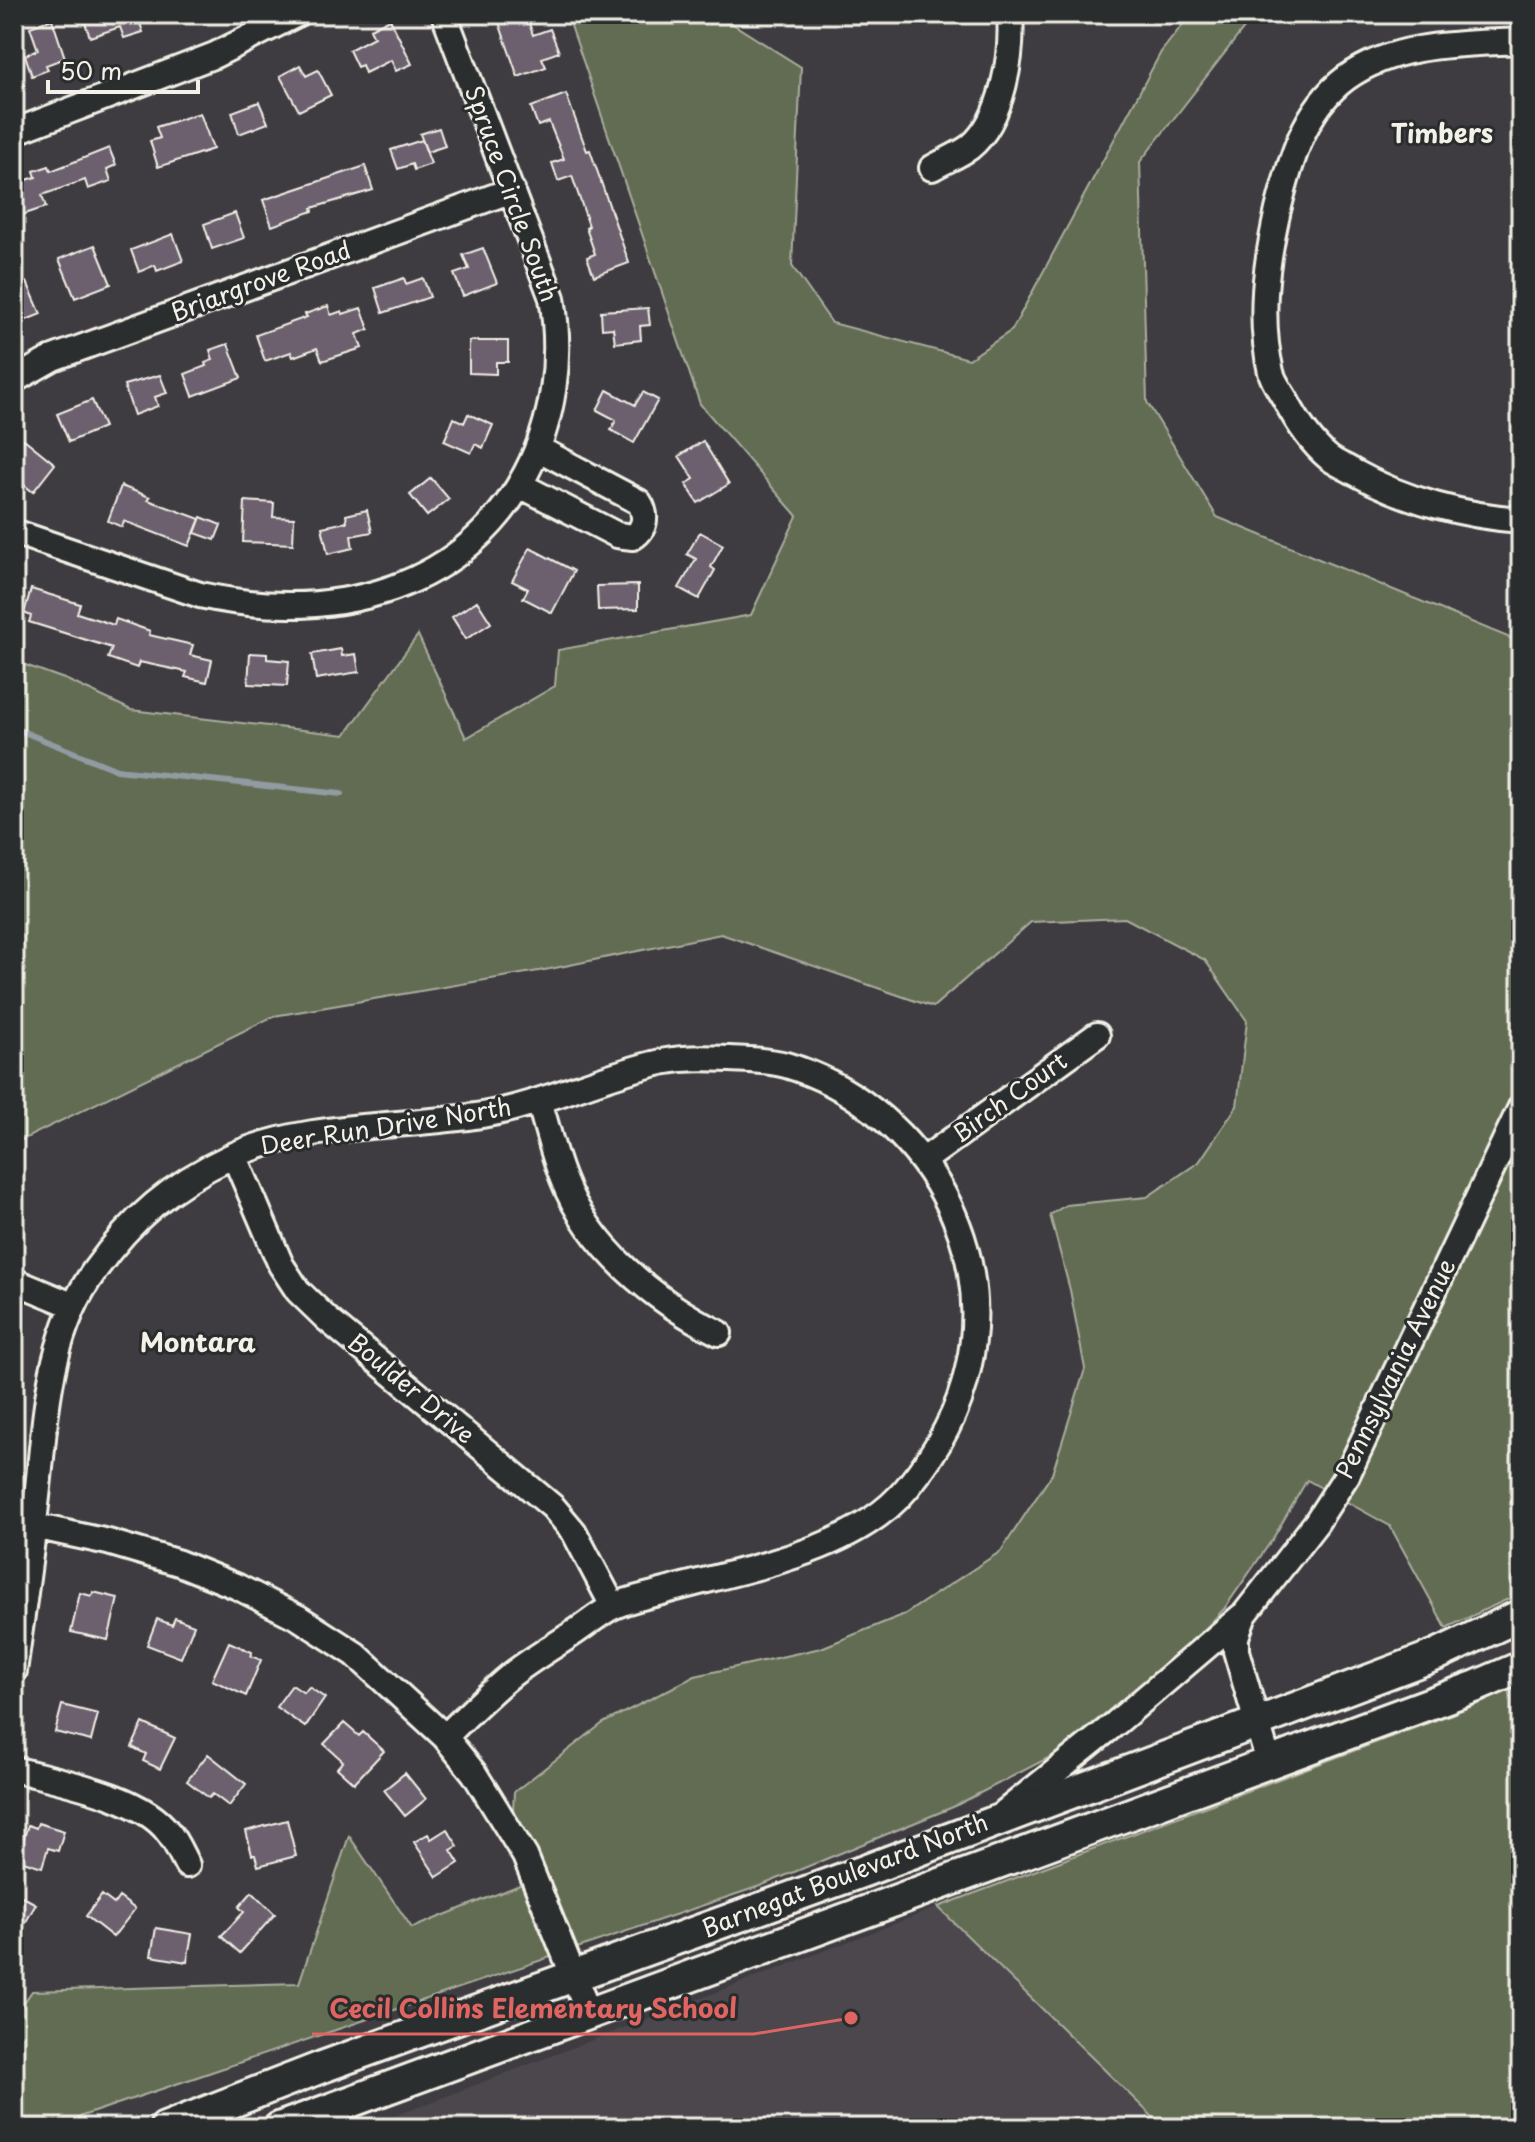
<svg xmlns="http://www.w3.org/2000/svg" width="1535" height="2142" font-family="'Playpen Sans',sans-serif">
	<rect width="100%" height="100%" fill="#3e3c41"/>
	<filter id="ink" filterUnits="userSpaceOnUse"><feTurbulence type="fractalNoise" baseFrequency=".0125" numOctaves="2"/><feDisplacementMap in="SourceGraphic" scale="16" xChannelSelector="R" yChannelSelector="G"/><feConvolveMatrix kernelMatrix="1 2 1 2 8 2 1 2 1" color-interpolation-filters="sRGB"/></filter>
	<g filter="url(#ink)">
		<!-- built -->
		<path fill="#4c474e" d="M938 1907 1164 2128H364Z"/>
		<!-- green -->
		<path fill="#626c53" stroke="#abae9e" stroke-width="2" d="M567 14H717L801 67 792 266 832 323 969 359 1012 330 1161 52 1191 14H1255L1140 162 1147 402 1217 517 1510 638 1521 634V1593L1446 1628 1390 1526 1307 1480 1272 1540 1224 1609 1116 1723 953 1807 760 1886 82 2116 62 2128H14V2017L32 1991 299 1983 349 1836 412 1928 535 1879 512 1828 514 1792 603 1723 695 1676 821 1648 905 1614 1001 1551 1052 1474 1085 1369 1070 1290 1050 1215 1066 1205 1147 1197 1199 1162 1237 1106 1247 1021 1205 960 1125 918 1031 922 933 1007 721 934 550 969 274 1016 14 1144V661L67 680 131 710 345 735 418 635 466 738 555 686 558 650 751 615 797 516 700 404Z
			M1521 1682V1823L1511 1840 1521 1865V2128H1164L938 1907 1452 1714Z"/>
		<g fill="none" stroke-linecap="round" stroke-linejoin="round">
			<!-- stream -->
			<path stroke="#919ba1" stroke-width="6" d="M14 728 117 770 341 794"/>
		</g>
		<!-- building -->
		<path fill="#6c606e" stroke="#f4f1e8" stroke-width="2" d="M82 14H149V17L139 20 143 32 124 38 120 27 90 37Z
			M496 14H526L533 35 550 29 559 52 542 58 546 67 518 77Z
			M52 19 65 58 46 65 48 70 32 76 25 55 38 50 30 27Z
			M390 19 412 64 396 71 391 60 365 73 362 65 357 67 349 50 374 37 370 29Z
			M300 65 306 76 318 70 331 95 299 111 280 76Z
			M566 94 587 151 590 150 629 263 594 276 587 257 595 254 586 228 589 226 572 176 558 181 552 163 564 159 549 122 538 126 531 107Z
			M259 102 268 123 239 134 232 112Z
			M200 113 213 149 158 167 150 141 160 138 156 127Z
			M439 128 445 146 427 152 420 134Z
			M422 140 431 164 414 170 412 164 398 169 391 150Z
			M109 148 116 165 107 169 111 181 88 189 85 180 42 195 46 207 19 216 14 202V184L36 177 34 171 49 166 51 171Z
			M365 166 373 190 312 208 313 211 272 226 263 200Z
			M235 213 244 238 212 249 204 224Z
			M173 234 183 261 157 271 155 265 139 272 131 250Z
			M95 245 111 284 75 298 59 259Z
			M483 248 497 283 463 296 454 274 469 269 463 255Z
			M404 278 406 284 423 278 430 297 383 313 375 288Z
			M27 282 41 314 14 325V288Z
			M328 306 331 315 342 311 343 314 361 308 369 329 357 334 362 348 322 361 317 348 293 357 291 352 265 361 256 335 307 317 305 314Z
			M648 308 650 325 640 326 641 340 615 343 613 328 602 329 601 311Z
			M469 341H508V362H496V374L469 373Z
			M228 344 241 378 193 396 185 374 206 366 205 363 213 360 210 350Z
			M160 375 167 393 155 397 158 406 134 415 124 385Z
			M607 390 635 405 643 392 658 400 634 443 611 430 616 420 597 410Z
			M92 400 104 427 69 442 57 414Z
			M468 414 493 425 483 448 475 444 471 453 444 441 454 418 464 423Z
			M24 439 55 464 33 492 14 477V451Z
			M703 441 729 484 698 503 686 484 694 479 679 456Z
			M431 478 449 499 427 516 410 495Z
			M121 486 150 497 148 500 200 519 189 546 124 521 122 527 108 521Z
			M245 501 274 503 273 517 294 518 293 544 243 542Z
			M367 510 372 532 351 536 353 548 328 554 322 527 347 522 346 515Z
			M201 517 221 525 215 540 195 533Z
			M700 532 723 545 711 567 715 570 699 599 679 588 696 559 687 554Z
			M530 548 574 571 552 613 523 598 528 589 512 581Z
			M638 585V609L598 610 597 586Z
			M31 589 80 604 77 613 114 625 116 619 150 631 149 635 193 645 190 655 212 660 207 682 185 677 187 672 139 662 137 668 108 658 112 648 29 622 31 616 24 613Z
			M477 601 491 623 466 639 452 617Z
			M341 649 342 656 356 654 359 672 316 679 312 654Z
			M250 653 267 654V659L289 661 287 686 248 684Z
			M93 1592 118 1598 108 1640 71 1632 80 1593 92 1596Z
			M175 1618 194 1625 181 1658 147 1645 157 1619 172 1625Z
			M229 1642 252 1652 251 1656 261 1660 246 1696 212 1680Z
			M292 1685 304 1693 309 1687 325 1698 305 1727 276 1707Z
			M62 1705 98 1714 91 1741 55 1732Z
			M143 1723 175 1738 160 1769 143 1761 146 1754 132 1747Z
			M344 1723 359 1736 363 1732 384 1751 354 1783 337 1768 343 1761 324 1744Z
			M208 1754 246 1784 229 1806 213 1794 209 1798 187 1781Z
			M405 1773 426 1799 405 1816 384 1790Z
			M287 1820 296 1856 258 1866 255 1855H252L246 1831Z
			M38 1823 64 1831 58 1851 48 1848 42 1867 17 1859 28 1825 36 1828Z
			M447 1829 458 1846 451 1850 459 1863 437 1877 414 1842 428 1834 431 1839Z
			M14 1892 36 1904 14 1943Z
			M252 1892 275 1914 240 1953 221 1936 244 1912 239 1907Z
			M102 1895 114 1904 119 1897 135 1909 113 1937 86 1916Z
			M156 1928 192 1934 187 1962 151 1956Z"/>
		<g fill="none" stroke-linecap="round" stroke-linejoin="round">
			<defs>
				<path id="minor" d="M1521 41C1462 44 1396 42 1346 78 1304 109 1290 162 1278 210 1266 263 1258 318 1271 372 1273 381 1280 390 1285 399 1295 418 1310 442 1328 457 1335 463 1346 467 1354 472 1404 500 1464 516 1521 520
					M14 132 215 55 297 14
					M932 168C944 161 959 155 970 147 1003 120 1013 54 1010 14
					M14 380 53 358 512 190
					M520 485 617 535 633 537C646 529 647 514 639 502L539 449
					M14 532 200 595C264 609 330 610 393 588 515 545 573 421 552 298L444 14
					M539 1101C547 1127 553 1154 563 1179 589 1247 654 1301 719 1333
					M234 1155 281 1265 298 1291 327 1319 553 1507 574 1532 613 1606
					M924 1160 1097 1035
					M14 1281 72 1305
					M14 1526H34L108 1542 179 1563 238 1587 299 1618 355 1654 445 1737 474 1773 525 1856 589 2014
					M14 1671C22 1616 30 1560 36 1505 46 1424 45 1339 95 1270 132 1218 172 1184 230 1157 305 1122 401 1128 482 1115 541 1105 595 1078 653 1064 678 1057 705 1058 730 1059 748 1060 768 1060 786 1065 914 1103 999 1238 968 1369 959 1412 935 1454 907 1488 854 1553 742 1569 665 1591 648 1596 628 1599 612 1607 599 1614 587 1624 575 1632 553 1647 530 1660 510 1676 487 1695 466 1716 445 1737
					M1269 1763 1236 1651V1637L1244 1615 1316 1523 1347 1475 1521 1107
					M14 1769C57 1781 141 1795 168 1832 176 1841 181 1854 187 1865
					M1005 1812 1116 1723 1242 1616"/>
				<path id="tertiary" d="M165 2128 322 2067 864 1871 1436 1655 1521 1615
					M279 2128 1477 1686 1521 1667"/>
			</defs>
			<!-- minor casing -->
			<use href="#minor" stroke="#f4f1e8" stroke-width="30"/>
			<!-- tertiary casing -->
			<use href="#tertiary" stroke="#f4f1e8" stroke-width="36"/>
			<!-- minor -->
			<use href="#minor" stroke="#2a2d2e" stroke-width="24"/>
			<!-- tertiary -->
			<use href="#tertiary" stroke="#2a2d2e" stroke-width="30"/>
		</g>
	</g>
	<g text-anchor="middle" stroke-width="6" stroke-linejoin="round" paint-order="stroke">
		<!-- street labels -->
		<g font-size="24" fill="#f4f1e8" stroke="#2a2d2e">
			<text transform="translate(511 194) rotate(70)" y="8">Spruce Circle South</text>
			<text transform="translate(261 282) rotate(-20)" y="8">Briargrove Road</text>
			<text transform="translate(1010 1098) rotate(-36)" y="8">Birch Court</text>
			<text transform="translate(386 1127) rotate(-9)" y="8">Deer Run Drive North</text>
			<text transform="translate(1396 1369) rotate(-64)" y="8">Pennsylvania Avenue</text>
			<text transform="translate(411 1389) rotate(40)" y="8">Boulder Drive</text>
			<text transform="translate(845 1876) rotate(-21)" y="8">Barnegat Boulevard North</text>
		</g>
		<!-- neighbourhood labels -->
		<g font-size="26" font-weight="bold" fill="#f4f1e8" stroke="#2a2d2e">
			<text x="1442" y="143">Timbers</text>
			<text x="198" y="1352">Montara</text>
		</g>
	</g>
	<!-- callouts -->
	<path fill="none" stroke="#df6462" stroke-width="3" d="M851 2018L754 2034H312"/>
	<circle fill="#df6462" stroke="#2a2d2e" stroke-width="3" cx="851" cy="2018" r="8"/>
	<g font-size="26" text-anchor="middle" font-weight="bold" fill="#df6462" stroke="#2a2d2e" stroke-width="6" stroke-linejoin="round" paint-order="stroke">
		<text x="533" y="2018">Cecil Collins Elementary School</text>
	</g>
	<!-- margin -->
	<rect width="1535" height="2142" fill="none" stroke="#2a2d2e" stroke-width="48"/>
	<rect x="24" y="24" width="1487" height="2094" fill="none" stroke="#f4f1e8" stroke-width="3" filter="url(#ink)"/>
	<!-- scale -->
	<path d="M48 80v12h150v-12" fill="none" stroke="#f4f1e8" stroke-width="4"/>
	<text x="60" y="80" font-size="24" fill="#f4f1e8" stroke="#2a2d2e" stroke-width="6" paint-order="stroke">50 m</text>
</svg>
